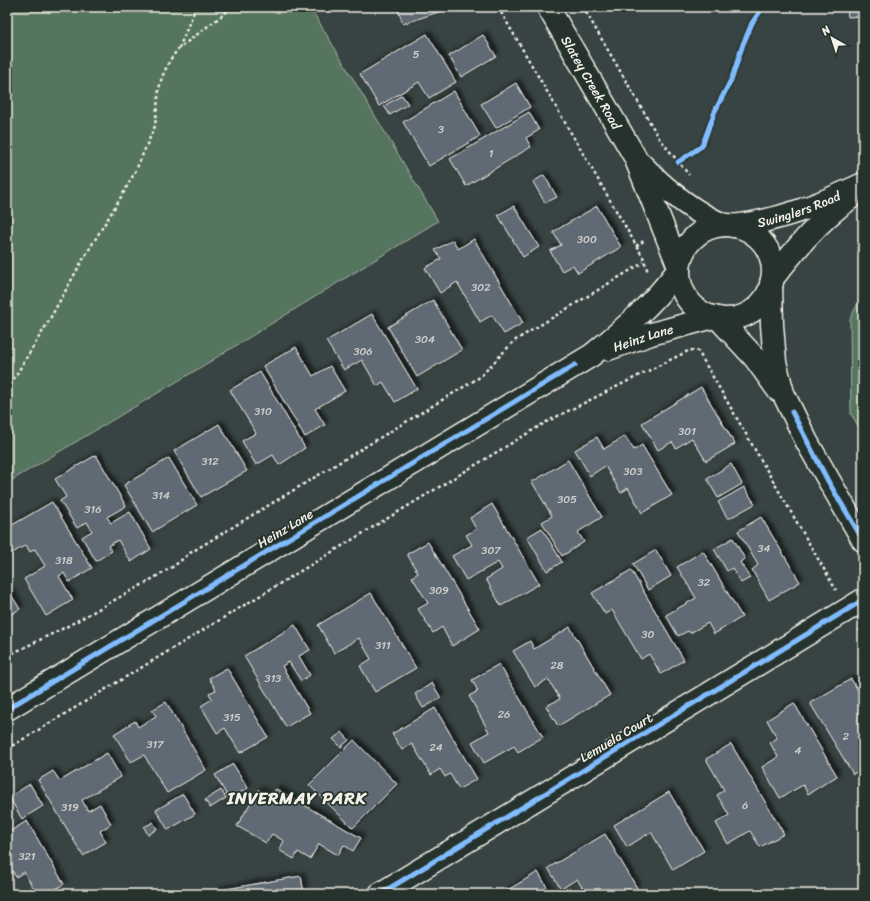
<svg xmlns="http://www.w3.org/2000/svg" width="870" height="901" font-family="Sriracha,sans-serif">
	<defs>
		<filter id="shadow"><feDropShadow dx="3.5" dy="-3.5" stdDeviation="2" flood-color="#0009"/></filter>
	</defs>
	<rect width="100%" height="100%" fill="#384443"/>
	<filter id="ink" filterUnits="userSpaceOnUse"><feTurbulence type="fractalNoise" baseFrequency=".025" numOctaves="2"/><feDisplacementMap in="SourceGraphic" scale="8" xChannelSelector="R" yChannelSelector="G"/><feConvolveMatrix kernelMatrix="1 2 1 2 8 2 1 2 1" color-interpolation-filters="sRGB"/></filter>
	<g filter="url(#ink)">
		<!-- green -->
		<path fill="#55745e" stroke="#a4b2a3" d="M7 7H310L438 221 193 372 7 483Z
			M863 293V434L851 414 850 319Z"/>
		<!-- building -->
		<path fill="#616a75" stroke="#f4f1e8" filter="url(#shadow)" d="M397 7H453L403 24Z
			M847 7H863V25H862V16L848 17Z
			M427 34 456 82 429 98 419 82 379 106 360 74Z
			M483 35 496 56 461 77 449 56Z
			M516 83 530 107 496 128 481 104Z
			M454 91 480 136 429 166 403 122Z
			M402 95 408 104 390 115 384 106Z
			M529 112 539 130 526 138 531 147 466 186 450 159Z
			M544 175 557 197 545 203 533 182Z
			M514 206 539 247 523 257 498 215Z
			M597 206 621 247 578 273 573 265 562 271 550 251 561 245 553 232Z
			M474 239 523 323 504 334 492 315 480 322 457 282 440 293 425 268 441 259 435 250 453 240 458 249Z
			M433 300 462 350 417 377 388 327Z
			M372 314 417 389 395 402 383 382 377 386 362 360 344 370 326 341Z
			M296 347 313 376 330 366 345 391 315 409 325 425 305 437 263 366Z
			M260 372 305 448 279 465 273 455 256 465 242 441 256 433 230 390Z
			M701 387 735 444 706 461 692 438 676 448 672 442 658 450 642 423Z
			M219 424 247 471 201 497 174 451Z
			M625 436 634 450 642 445 672 495 642 513 628 488 621 493 605 466 590 476 575 450 597 437 604 449Z
			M96 455 126 506 107 517 111 523 130 512 151 549 131 562 118 540 108 546 112 551 96 561 82 537 92 531 87 522 77 528 60 501 66 497 55 479Z
			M169 458 197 505 152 532 124 485Z
			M568 460 602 517 578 532 584 542 562 556 542 522 552 516 532 482Z
			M731 464 742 484 718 498 707 479Z
			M744 487 755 504 728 519 718 502Z
			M52 502 92 568 69 582 64 573 59 576 73 600 46 616 24 579 45 566 35 549 30 552 26 545 9 555 7 551V528Z
			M492 504 539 584 501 606 486 579 502 569 498 562 466 580 452 556 472 545 466 535 476 529 470 518Z
			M761 517 800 582 769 600 752 570 758 565 738 531Z
			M542 528 562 562 547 571 527 537Z
			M733 538 745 559 740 562 750 578 741 583 732 568 727 571 714 549Z
			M428 542 480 629 452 646 442 627 433 633 418 609 428 603 412 577 418 573 407 554Z
			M656 550 671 576 648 590 633 564Z
			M703 551 742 617 714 634 708 623 690 633 688 631 678 636 666 615 696 598 677 567Z
			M631 570 684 660 661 674 649 654 641 659 612 610 605 614 592 593Z
			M7 588 20 609 7 617Z
			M371 593 416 668 375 692 360 666 371 659 359 638 334 653 318 625Z
			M295 625 310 650 299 656 310 675 301 681 289 662 282 666 310 713 286 727 244 656Z
			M570 627 610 695 558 726 546 706 560 699 548 679 535 687 513 651 530 641 534 649Z
			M499 664 543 737 518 752 514 746 484 763 472 742 489 732 469 696 478 691 472 680Z
			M227 668 268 737 240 753 225 728 217 733 201 706 212 699 209 693 216 690 209 678Z
			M851 679 863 698V768L853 774 810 703Z
			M432 683 441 698 423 708 415 694Z
			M166 702 206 770 167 793 144 755 131 762 114 734 135 721 138 727 156 716 152 710Z
			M794 703 837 776 808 794 803 785 780 798 762 767 778 757 770 743 777 738 767 720Z
			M435 708 477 779 459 789 450 774 445 777 440 769 431 775 412 744 402 750 392 734Z
			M342 732 349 740 341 747 333 739Z
			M354 740 397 784 353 828 309 785Z
			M731 744 784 834 760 847 750 831 728 844 716 823 729 815 717 795 724 790 706 759Z
			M107 753 121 777 82 800 88 811 100 804 111 824 100 831 106 842 83 856 38 780 53 771 60 781Z
			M233 764 248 788 229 799 215 775Z
			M30 784 43 806 22 819 9 797Z
			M276 789 361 838 353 851 344 845 338 855 319 844 310 859 298 852 294 859 279 850 284 841 272 834 266 843 237 826 258 790 271 797Z
			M221 790 226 798 210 808 205 800Z
			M669 792 704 851 673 870 651 832 627 847 614 825Z
			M183 794 195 814 168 830 156 810Z
			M27 821 64 884 47 894H37L24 872 16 877 7 862V850L11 848 7 842V833Z
			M153 822 157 829 148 835 144 827Z
			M605 834 637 888 627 894H586L577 879 561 889 548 868Z
			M538 872 551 894H501Z
			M301 876 304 894H215V891Z"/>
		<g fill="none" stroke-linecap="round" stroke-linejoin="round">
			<defs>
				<path id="street" d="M380 894 863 600"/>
				<g id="secondary">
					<path id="s1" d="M548 7 635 157 679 267"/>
					<path d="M641 164C665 189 692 212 724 225"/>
					<circle cx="726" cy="272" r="47"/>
					<path id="s2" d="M733 226C780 221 820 204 863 184"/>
					<path d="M772 279C795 250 818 221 849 199"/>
					<path d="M771 283 772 325 775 362 783 393 807 442 863 540"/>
					<path d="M718 318 755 358 778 390"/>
					<path id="s3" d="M608 349 651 334 714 317"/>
					<path d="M7 709 592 355C624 329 654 303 679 269"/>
				</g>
			</defs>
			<!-- street casing -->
			<use href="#street" stroke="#f4f1e8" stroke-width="25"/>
			<!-- secondary casing -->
			<use href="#secondary" stroke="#f4f1e8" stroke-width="25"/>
			<!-- path -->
			<path stroke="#f4f1e8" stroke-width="2.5" stroke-dasharray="3 3" stroke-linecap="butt" d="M498 7 643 257 648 272
				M583 7 659 138 689 175
				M179 48 196 7
				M636 246 645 240
				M7 390 47 324 82 261 124 192 136 170 155 126 159 89 162 77 170 60 178 49 233 7
				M859 629 863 635
				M7 656 66 627 147 582 174 566 190 553 480 377 514 341 644 262
				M7 749 548 421 690 350 698 351 836 590"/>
			<!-- street -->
			<use href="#street" stroke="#26332d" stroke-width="22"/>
			<!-- secondary -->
			<use href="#secondary" stroke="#26332d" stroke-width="22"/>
			<defs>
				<path id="cycleway" d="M678 162 702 146 715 111 732 78 743 44 747 35 752 23 763 7
					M792 412 828 481 863 540
					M7 709 575 365
					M380 894 863 600"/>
			</defs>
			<!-- cycleway casing -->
			<use href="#cycleway" stroke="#26332d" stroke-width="8"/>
			<!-- cycleway -->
			<use href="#cycleway" stroke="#80bcff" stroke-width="5"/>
		</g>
	</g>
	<g text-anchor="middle" stroke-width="3.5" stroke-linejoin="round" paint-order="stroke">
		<!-- number labels -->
		<g font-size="11" fill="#cfcfcb">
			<text x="416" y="58">5</text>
			<text x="441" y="133">3</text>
			<text x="491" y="157">1</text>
			<text x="587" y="243">300</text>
			<text x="481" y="291">302</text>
			<text x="425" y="343">304</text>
			<text x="363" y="355">306</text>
			<text x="263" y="415">310</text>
			<text x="687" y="435">301</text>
			<text x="210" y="465">312</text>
			<text x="633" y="475">303</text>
			<text x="161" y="499">314</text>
			<text x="567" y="503">305</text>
			<text x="93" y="513">316</text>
			<text x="764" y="552">34</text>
			<text x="491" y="554">307</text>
			<text x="64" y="564">318</text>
			<text x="704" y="586">32</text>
			<text x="439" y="594">309</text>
			<text x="648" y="638">30</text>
			<text x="383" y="649">311</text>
			<text x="557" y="669">28</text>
			<text x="273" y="682">313</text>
			<text x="504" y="718">26</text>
			<text x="232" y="721">315</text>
			<text x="846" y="740">2</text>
			<text x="155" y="748">317</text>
			<text x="436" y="751">24</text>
			<text x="798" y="754">4</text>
			<text x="745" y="809">6</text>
			<text x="70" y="811">319</text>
			<text x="27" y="860">321</text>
		</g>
		<!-- street labels -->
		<g font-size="13" fill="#f4f1e8" stroke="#26332d">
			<text dy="5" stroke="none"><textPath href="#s1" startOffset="87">Slatey Creek Road</textPath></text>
			<text dy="5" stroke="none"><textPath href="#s2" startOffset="68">Swinglers Road</textPath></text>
			<text dy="5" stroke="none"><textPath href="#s3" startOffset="37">Heinz Lane</textPath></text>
			<text transform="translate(285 528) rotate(-31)" y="5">Heinz Lane</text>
			<text transform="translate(616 737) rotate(-31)" y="5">Lemuela Court</text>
		</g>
		<!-- district labels -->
		<g font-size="17" font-weight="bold" letter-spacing="1" fill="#f4f1e8" stroke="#26332d">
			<text x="297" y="804">INVERMAY PARK</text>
		</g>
	</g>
	<!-- margin -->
	<rect width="870" height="901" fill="none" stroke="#26332d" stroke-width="24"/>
	<rect x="12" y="12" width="846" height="877" fill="none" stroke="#f4f1e8" stroke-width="1.5" filter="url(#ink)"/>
	<!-- north arrow -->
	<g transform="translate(832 38) rotate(321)" stroke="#26332d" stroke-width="3" paint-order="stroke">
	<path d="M0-3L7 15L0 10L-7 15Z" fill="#f4f1e8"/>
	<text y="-6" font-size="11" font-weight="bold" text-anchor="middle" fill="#f4f1e8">N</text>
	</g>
</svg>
